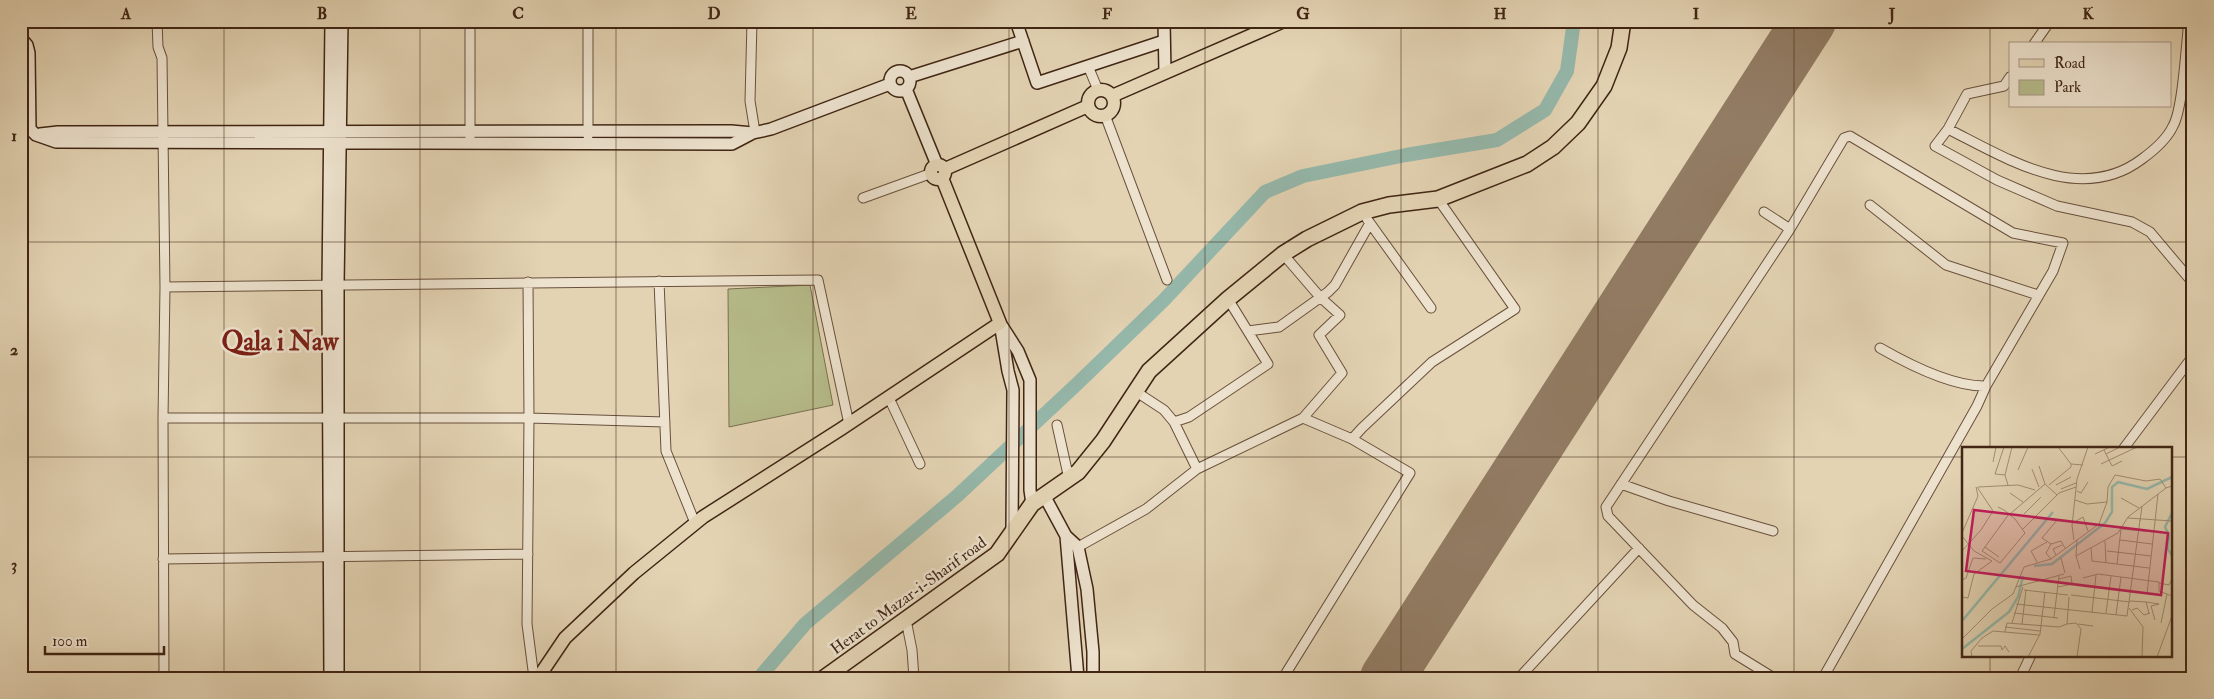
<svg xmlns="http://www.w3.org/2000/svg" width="2214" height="699" font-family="'IM FELL Double Pica',serif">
	<rect width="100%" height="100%" fill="#e3d3b3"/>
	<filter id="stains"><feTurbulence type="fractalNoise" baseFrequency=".004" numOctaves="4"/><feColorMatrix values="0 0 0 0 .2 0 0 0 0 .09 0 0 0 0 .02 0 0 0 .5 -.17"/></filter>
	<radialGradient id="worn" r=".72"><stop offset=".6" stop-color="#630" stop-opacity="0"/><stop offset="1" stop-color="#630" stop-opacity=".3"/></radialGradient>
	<!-- green -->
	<path fill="#b6bb8a" stroke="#7b704f" d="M810 285 833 405 729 427 728 289Z"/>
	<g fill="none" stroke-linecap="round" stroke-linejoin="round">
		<!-- river -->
		<path stroke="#95b8ab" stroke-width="14" d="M759 678 805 624 957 496 1078 383 1164 300 1265 192 1303 176 1406 155 1497 140 1545 110 1567 71 1574 21"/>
		<!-- runway -->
		<path stroke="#927c64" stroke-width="54" d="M1387 678 1809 21"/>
		<defs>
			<path id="street" d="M157 21 158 47 162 58 165 287 163 418 164 678
				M470 21V143
				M752 21 750 101 755 132
				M2034 44 2050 21
				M1088 66 1098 90
				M2010 77 2004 86 1967 94 1948 129 1935 146 1997 180 2057 206 2132 222 2150 232 2193 283
				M1105 115 1167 280
				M1948 129C2006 158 2080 206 2142 159 2153 151 2167 139 2173 126 2183 109 2186 44 2189 21
				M588 136V21
				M863 198 932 173
				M1870 205 1946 265 2038 295
				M1764 212 1790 229
				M1367 219 1431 308
				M1283 254 1320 297 1340 315 1319 335 1342 373 1303 418
				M659 281 666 451 695 523
				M528 282 529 418 527 624 534 678
				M165 287 818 280 849 424
				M1248 331 1279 327 1328 292 1335 285 1370 223
				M1880 348C1908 364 1954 387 1986 386
				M1135 391 1164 410 1174 422 1197 469 1303 418 1352 439 1410 473 1283 678
				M889 398 920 464
				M163 418H529L665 422
				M1174 422 1189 417 1268 364 1228 299
				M1057 425 1069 479
				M1352 439 1362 428 1432 362 1515 309 1438 199
				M2124 448 2193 356
				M1621 484 1669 501 1773 531
				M1078 547 1146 509 1197 469
				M163 559 528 554
				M906 620 912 650 914 678
				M1519 678 1639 548
				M1774 678 1735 654 1733 642 1722 628 1693 605 1608 516 1606 507 1790 229 1844 138 1850 136 2013 233 2063 243 2053 271 1986 386 1977 406 1823 678
				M2020 678 2031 655"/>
			<path id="secondary" d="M1016 21 1037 83 1164 41
				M1164 21 1165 73
				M21 38 27 45 29 53 30 129 36 135 56 142 732 144 753 133 771 129 890 84
				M890 81a10 10 0 1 1 20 0a10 10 0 1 1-20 0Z
				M909 77 1023 41
				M906 89 937 165
				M40 134 58 132 731 131 753 133
				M1000 323 1008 371 1013 390 1012 531
				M1002 326 1018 351 1030 380V490L1032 504
				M1045 497 1066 536 1078 547 1087 589 1093 652V678
				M1066 536 1078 678
				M330 678 328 285 331 21
				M338 678V285L342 21"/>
			<path id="primary" d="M1088 103a13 13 0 1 1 26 0a13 13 0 1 1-26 0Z
				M1112 96 1284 21
				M931 172a7 7 0 1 1 14 0a7 7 0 1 1-14 0Z
				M945 169 1088 106
				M538 678 565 638 634 573 703 517 841 429 1000 323 942 178"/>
			<path id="highway" d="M824 678 997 554 1032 504 1078 472 1103 441 1149 371 1228 299 1283 254 1307 239 1362 212 1389 205 1438 199 1527 164 1553 147 1578 123 1604 86 1619 48 1623 21"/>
		</defs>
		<!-- street casing -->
		<use href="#street" stroke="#69503c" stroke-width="11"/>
		<!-- secondary casing -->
		<use href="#secondary" stroke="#402514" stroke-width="14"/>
		<!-- primary casing -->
		<use href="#primary" stroke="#402514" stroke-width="15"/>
		<!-- highway casing -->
		<use href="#highway" stroke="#402514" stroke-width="18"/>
		<!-- street -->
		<use href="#street" stroke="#ede2ce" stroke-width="9"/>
		<!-- secondary -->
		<use href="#secondary" stroke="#ede2ce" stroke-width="11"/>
		<!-- primary -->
		<use href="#primary" stroke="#e3d3b3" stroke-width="12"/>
		<!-- highway -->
		<use href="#highway" stroke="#e3d3b3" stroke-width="15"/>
	</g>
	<!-- grid -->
	<path fill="none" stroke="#402514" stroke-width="1" stroke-opacity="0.55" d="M224 21V678M420 21V678M616 21V678M813 21V678M1009 21V678M1205 21V678M1401 21V678M1598 21V678M1794 21V678M1990 21V448M21 242H2193M21 457H1963M2170 457H2193M1990 655V678"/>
	<g text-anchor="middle" stroke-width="5" stroke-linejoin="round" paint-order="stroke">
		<!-- street labels -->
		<g font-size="16" fill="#402514" stroke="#ede2ce">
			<text transform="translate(908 595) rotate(-36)" y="6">Herat to Mazar-i-Sharif road</text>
		</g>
		<!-- town labels -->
		<g font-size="26" font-weight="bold" fill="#7a1f14" stroke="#ede2ce">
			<text x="280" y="350">Qala i Naw</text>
		</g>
	</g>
	<!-- overview -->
	<g transform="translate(1962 447)">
		<rect width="210" height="210" fill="#e3d3b3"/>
		<path fill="none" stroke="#95b8ab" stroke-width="2.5" d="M210 66 203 80 207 88 206 102 210 109M72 119 90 117 143 76 150 65V40L156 35 185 42 210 30M0 174 91 65M0 202 47 165 56 150 61 129"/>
		<path fill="none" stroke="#a28d73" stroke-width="1" d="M42 0 33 27 43 28M96 0 109 17 121 18M142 3 150 19 160 14M133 7 148 0M144 7 158 0M31 15 34 0M139 17 175 0M77 19 83 37M70 22 77 40M56 23 66 0M46 38 43 28 50 0M87 38 109 20V17M94 38 109 30M16 40 56 38 73 43M99 42 114 36M115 44 119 46 126 35M48 46 61 55M159 51 177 61M113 53 125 57 145 55M36 60 42 63 47 67 53 72 63 86 38 116 20 104 47 67M48 67 83 37 95 48M62 67 79 50M166 71 210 74M96 72 80 91 89 97 99 94 103 101M178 74 180 59M111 76 121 70 126 84M61 82 97 46 114 40M0 86 16 49 14 40M0 89 12 104 30 114 12 127 6 151 0 150M112 93 110 79 115 32 126 0M158 93 190 97M143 94 144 116M89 97 84 106 89 112M23 100 37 110M129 101 130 114 187 121M0 104 19 83 31 64 15 40M145 104 189 109M94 108 91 102 100 98M114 109 115 93M99 111 103 126M75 115 69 104 85 95M155 117 159 82 192 85M118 122 114 109 156 86 166 70 204 41M121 131 136 127 197 135M0 133 4 131 11 111 24 112M197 135V144L210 149M197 136 207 138 210 132M110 137 133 140M54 140 102 127M96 140 110 137 109 129 97 132M62 143 106 148M185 147 196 47M109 148 168 155M107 150 105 177 114 176 119 182 115 210M168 154 184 155 187 166M184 155 197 157 189 159 193 173M54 157 165 169 178 73M167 161 181 180 180 210M170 163 175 161 182 168 188 166M130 165 134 128M52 166 96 171M144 166 149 129M154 168 159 130M92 170 97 129M50 176 61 140M199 176 205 147M60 177 64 143M116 177 131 179M43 180 78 184M43 185 45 176 97 180 105 177M0 192 30 162 51 147 62 120 89 112 137 77 145 55 146 40 153 28 184 34 198 32 204 41 210 39M16 199H39L40 203 43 199 47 205M10 210 9 204 20 191 31 184 77 188M66 210 78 187 83 145M195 210 210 169"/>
		<path fill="#c2185b" fill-opacity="0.15" stroke="#c2185b" stroke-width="2.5" d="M12 63 206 86 199 148 4 124Z"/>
		<rect width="210" height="210" fill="none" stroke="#402514" stroke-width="2.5"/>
	</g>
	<!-- margin -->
	<rect width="2214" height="699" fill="none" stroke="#e3d3b3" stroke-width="55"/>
	<!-- legend -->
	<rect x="2009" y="42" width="162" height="65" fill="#ede2ce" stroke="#a89684"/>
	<rect x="2019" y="59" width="25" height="8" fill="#e3d3b3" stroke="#a89684"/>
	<text x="2054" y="68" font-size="15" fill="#402514">Road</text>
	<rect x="2019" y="80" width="25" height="15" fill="#b6bb8a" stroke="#a89684"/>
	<text x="2054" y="92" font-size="15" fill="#402514">Park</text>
	<!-- scale -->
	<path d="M45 646v8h119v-8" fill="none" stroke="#402514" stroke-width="2.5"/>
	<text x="52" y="646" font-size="15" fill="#402514" stroke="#ede2ce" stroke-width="4" paint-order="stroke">100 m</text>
	<rect x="28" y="28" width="2158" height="644" fill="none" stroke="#402514" stroke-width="2"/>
	<g font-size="16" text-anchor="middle" font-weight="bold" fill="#402514">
		<text x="126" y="19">A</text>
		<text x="322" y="19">B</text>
		<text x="518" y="19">C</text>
		<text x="714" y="19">D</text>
		<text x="911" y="19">E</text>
		<text x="1107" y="19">F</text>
		<text x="1303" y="19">G</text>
		<text x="1500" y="19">H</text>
		<text x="1696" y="19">I</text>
		<text x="1892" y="19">J</text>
		<text x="2088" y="19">K</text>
		<text x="14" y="141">1</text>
		<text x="14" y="355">2</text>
		<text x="14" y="570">3</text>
	</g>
	<rect width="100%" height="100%" filter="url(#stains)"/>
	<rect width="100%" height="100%" fill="url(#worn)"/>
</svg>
